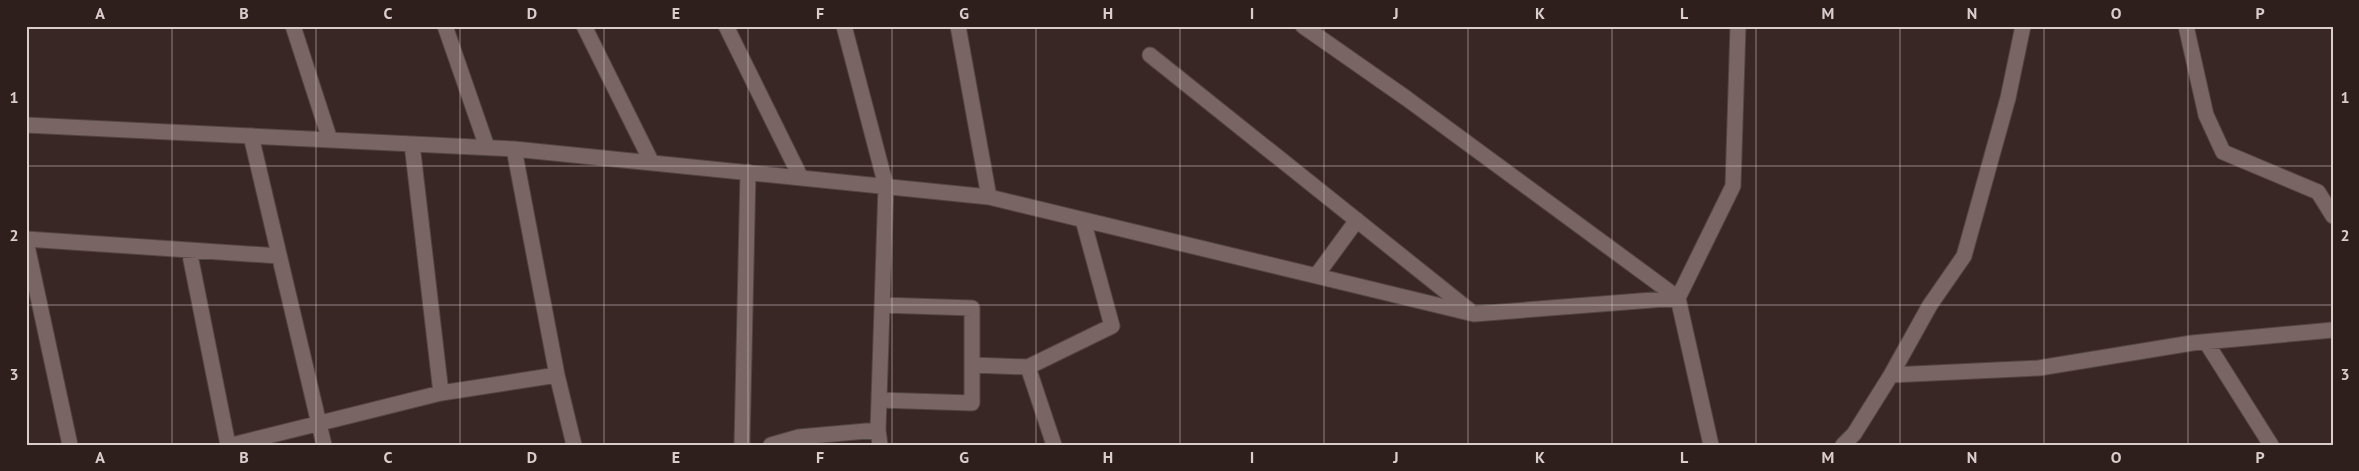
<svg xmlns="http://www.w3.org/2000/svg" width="2359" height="471" font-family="'PT Sans',sans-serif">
	<rect width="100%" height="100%" fill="#392726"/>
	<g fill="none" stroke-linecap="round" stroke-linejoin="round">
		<defs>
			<path id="street" d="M293 26 330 140
				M445 26 487 147
				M584 26 652 163
				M726 26 801 178
				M958 26 989 197
				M1303 26 1406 98 1678 298 1733 186 1738 26
				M2186 26 2206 115 2223 152 2318 192 2333 216
				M1150 55 1469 310
				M26 125 514 149 989 197 1474 314 1678 298 1711 445
				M251 136 324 445
				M412 144 441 393
				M514 149 557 375 574 445
				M26 239 279 256
				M26 241 70 445
				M189 250 228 445
				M1316 276 1357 220
				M2206 342 2271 445
				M973 365 1028 367
				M1891 375 2039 368 2192 343 2333 330
				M879 400 972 403V308L882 305
				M878 430 880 445
				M232 445 441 393 557 375
				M742 445 748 172
				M771 445 799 437 878 430 886 186 844 26
				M1054 445 1028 367 1112 326 1083 220
				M1843 445 1854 434 1891 375 1930 305 1964 256 2008 98 2023 26"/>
		</defs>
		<!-- street casing -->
		<use href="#street" stroke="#534544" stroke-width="17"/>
		<!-- street -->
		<use href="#street" stroke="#796563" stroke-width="15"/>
	</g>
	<!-- grid -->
	<path fill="none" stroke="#dacecd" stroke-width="1" stroke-opacity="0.55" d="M172 26V445M316 26V445M460 26V445M604 26V445M748 26V445M892 26V445M1036 26V445M1180 26V445M1324 26V445M1468 26V445M1612 26V445M1756 26V445M1900 26V445M2044 26V445M2188 26V445M26 166H2333M26 305H2333"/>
	<!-- border -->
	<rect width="2359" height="471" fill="none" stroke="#2e1e1c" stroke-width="55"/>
	<rect x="28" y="28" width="2304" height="416" fill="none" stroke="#dacecd" stroke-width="2"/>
	<g font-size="16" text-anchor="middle" font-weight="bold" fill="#dacecd">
		<text x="100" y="19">A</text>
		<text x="244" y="19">B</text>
		<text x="388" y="19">C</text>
		<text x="532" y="19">D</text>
		<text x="676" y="19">E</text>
		<text x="820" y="19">F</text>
		<text x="964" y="19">G</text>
		<text x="1108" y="19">H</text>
		<text x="1252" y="19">I</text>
		<text x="1396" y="19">J</text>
		<text x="1540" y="19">K</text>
		<text x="1684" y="19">L</text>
		<text x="1828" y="19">M</text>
		<text x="1972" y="19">N</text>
		<text x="2116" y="19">O</text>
		<text x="2260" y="19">P</text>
		<text x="14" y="103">1</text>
		<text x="2345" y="103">1</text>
		<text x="14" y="241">2</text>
		<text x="2345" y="241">2</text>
		<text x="14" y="380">3</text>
		<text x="2345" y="380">3</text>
		<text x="100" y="463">A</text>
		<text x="244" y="463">B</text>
		<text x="388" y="463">C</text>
		<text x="532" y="463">D</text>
		<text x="676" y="463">E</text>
		<text x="820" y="463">F</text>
		<text x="964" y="463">G</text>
		<text x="1108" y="463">H</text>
		<text x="1252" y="463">I</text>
		<text x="1396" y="463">J</text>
		<text x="1540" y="463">K</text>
		<text x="1684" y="463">L</text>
		<text x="1828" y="463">M</text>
		<text x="1972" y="463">N</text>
		<text x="2116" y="463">O</text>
		<text x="2260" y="463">P</text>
	</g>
</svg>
